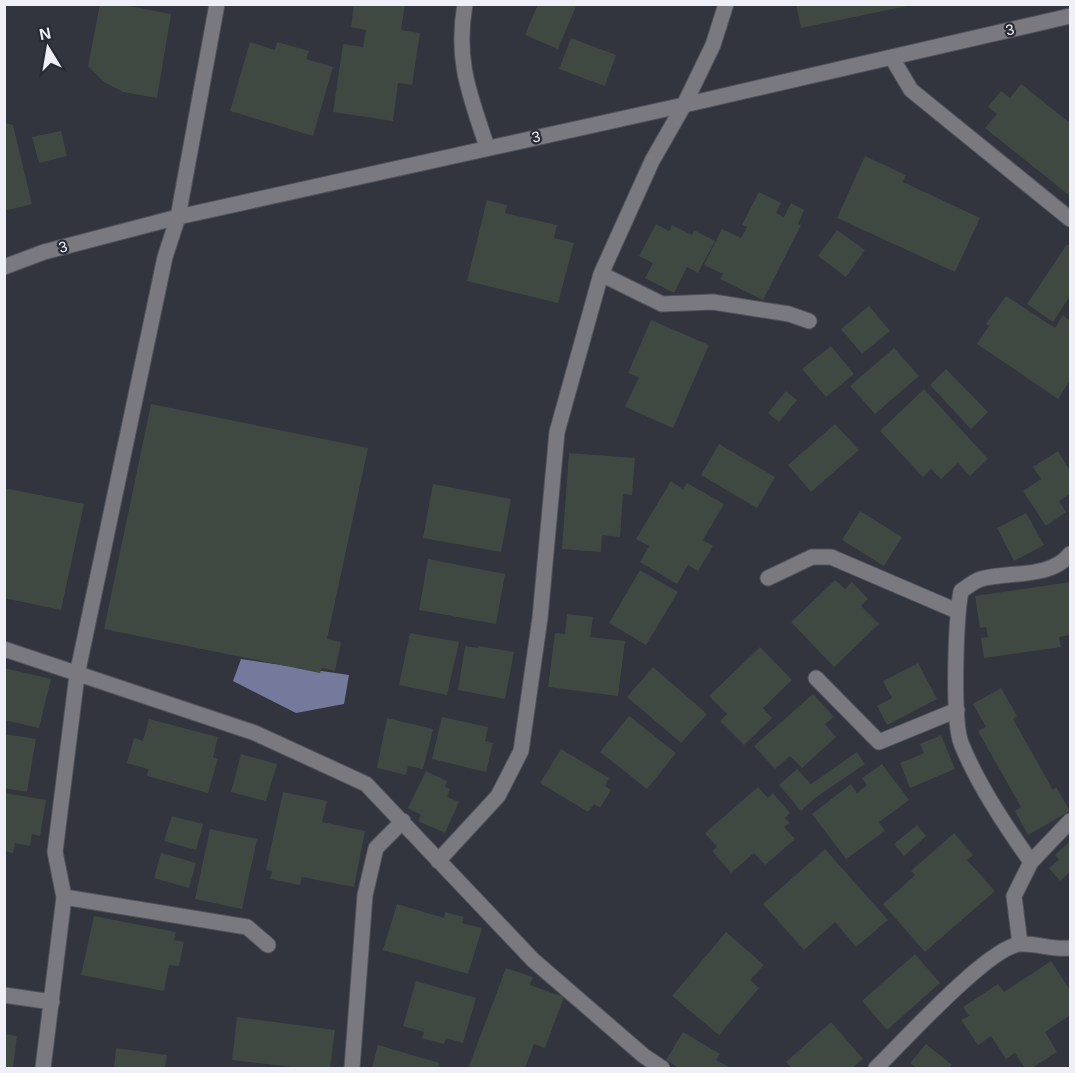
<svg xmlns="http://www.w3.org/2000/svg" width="1075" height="1073" font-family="Arial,sans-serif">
	<rect width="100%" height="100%" fill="#32343e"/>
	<!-- water -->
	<path fill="#757a9d" d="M241 659 349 675 344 704 296 713 233 681Z"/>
	<!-- building -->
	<path fill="#3f4941" d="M100 4H118L171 14 157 98 123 92 104 82 88 66Z
		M354 4H405L401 30 420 33 412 85 398 83 393 121 333 112 343 44 363 47 366 30 351 27Z
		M538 4H577L558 49 525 35Z
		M796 4H906L907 6 801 28Z
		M571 38 616 55 605 86 559 69Z
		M250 42 275 50 277 42 309 51 306 59 333 67 313 136 230 111Z
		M1021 84 1070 123V196L985 128 997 114 988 107 1001 91 1010 98Z
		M4 123 13 125 32 204 4 211Z
		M61 131 67 156 39 163 32 137Z
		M865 156 906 175 903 182 980 218 955 272 837 218Z
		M759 192 781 203 776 213 784 217 791 203 804 210 798 224 801 225 763 300 720 279 723 274 704 265 722 229 741 238 747 227 742 225Z
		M487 200 507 205 505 213 557 225 554 238 574 243 558 303 467 281Z
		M656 224 669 231 672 225 692 235 694 230 715 241 698 273 687 267 674 293 645 278 653 263 639 256Z
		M837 230 865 250 846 277 818 256Z
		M1067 244 1070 246V296L1053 322 1027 304Z
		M1006 296 1055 328 1063 315 1070 321V380L1058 399 977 344 989 326 986 324Z
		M869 306 890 331 862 354 841 329Z
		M651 320 709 345 673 428 625 407 639 377 628 373Z
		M831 346 854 374 826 397 802 369Z
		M894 348 919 376 875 414 850 386Z
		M946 369 988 412 971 429 930 385Z
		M924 389 988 459 970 476 958 463 941 479 931 469 923 477 880 431Z
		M786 391 797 400 779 422 768 413Z
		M151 404 368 448 327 639 341 642 335 671 322 668 320 673 104 629Z
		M835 424 859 450 811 492 788 465Z
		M719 444 775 477 757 508 701 475Z
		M1058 451 1070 471V494L1059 501 1066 512 1046 526 1023 491 1041 479 1033 467Z
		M569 453 635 458 632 495 623 494 620 537 602 535 601 552 562 549Z
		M671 481 683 489 687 483 724 504 703 540 713 546 698 571 688 565 677 584 640 562 649 546 636 539Z
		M433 484 511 499 501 552 423 538Z
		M4 488 84 504 61 610 4 598Z
		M860 511 902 537 884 566 842 540Z
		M1026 513 1044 545 1014 561 997 528Z
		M428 559 505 574 496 624 419 610Z
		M640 570 678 592 646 645 609 623Z
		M835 580 845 589 852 582 868 599 861 606 879 624 834 667 791 622Z
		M1070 582V635L1059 637 1061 647 984 658 981 638 988 637 986 627 980 628 975 596Z
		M567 614 593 617 590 637 625 641 618 696 548 687 555 633 565 634Z
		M410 633 459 642 447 695 399 685Z
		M465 646 478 648V646L514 652 505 699 458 690Z
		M760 647 792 680 763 708 772 718 744 745 720 721 727 714 709 696Z
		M918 663 937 699 887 725 877 706 892 698 883 681Z
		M653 667 707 714 681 743 627 697Z
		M4 668 51 679 39 728 4 720Z
		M1001 688 1017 716 1013 719 1053 790 1056 787 1070 811 1028 835 1015 811 1021 807 978 731 986 727 973 704Z
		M813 694 834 717 825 724 836 737 802 768 790 756 775 769 754 746Z
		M629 716 676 753 647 789 600 752Z
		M442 717 488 727 485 741 493 743 486 772 432 759Z
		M387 718 433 729 423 769 408 766 406 775 377 768Z
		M149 719 218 737 213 757 218 759 208 793 147 776 148 769 127 763 134 738 143 741Z
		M4 734 36 739 27 792 4 788Z
		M941 735 955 769 910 788 900 763 924 753 920 744Z
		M561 749 609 778 605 786 611 790 600 808 594 804 588 812 540 783Z
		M857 752 865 764 815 798 801 811 779 785 797 769 811 784Z
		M241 754 277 764 266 801 231 792Z
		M882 764 909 800 879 822 885 831 846 859 812 814 851 784 857 793 867 785 862 778Z
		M426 771 447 781 445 787 450 789 447 797 459 802 445 833 418 821 421 815 408 808Z
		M758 787 768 798 773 793 790 813 785 818 790 823 784 827 795 839 765 865 754 853 731 873 712 851 717 847 705 833Z
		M283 792 327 801 322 822 365 831 354 887 302 877 300 885 270 879 272 871 266 870Z
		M4 793 46 800 40 836 32 834 30 846 15 843 13 853 4 851Z
		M172 816 203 824 196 850 164 841Z
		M917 825 926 836 904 856 894 844Z
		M210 829 257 839 242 909 195 899Z
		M954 833 973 855 967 860 995 891 925 952 883 904 915 875 911 871Z
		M1070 841V872L1060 881 1049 868 1059 860 1055 855Z
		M825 849 888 920 856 947 835 922 804 950 763 904Z
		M161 853 196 863 189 888 154 878Z
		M397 904 444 918 445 912 464 917 462 923 482 928 468 974 383 950Z
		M94 916 176 932 174 940 184 942 179 966 169 965 164 991 81 975Z
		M726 932 764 965 750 980 759 988 719 1035 672 996Z
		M915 954 940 983 887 1030 862 1001Z
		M1051 961 1070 990V1015L1045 1032 1057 1052 1032 1068H1025L1015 1053 1006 1059 991 1036 978 1045 961 1020 969 1016 963 1007 998 984 1004 992Z
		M506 968 533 977 530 985 564 997 545 1048 534 1044 525 1068H476L469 1066Z
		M416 981 476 998 463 1043 446 1038 444 1044 422 1038 424 1032 403 1026Z
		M237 1017 335 1030 330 1068H300L232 1060Z
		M831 1022 863 1059 852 1068H792L786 1062Z
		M683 1032 720 1054 716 1060 731 1068H679L666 1060Z
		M4 1034 17 1036 13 1068H4Z
		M926 1044 952 1065 949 1068H917L910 1063Z
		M378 1045 439 1063 438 1066 444 1068H372Z
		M116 1048 167 1055 165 1068H114Z"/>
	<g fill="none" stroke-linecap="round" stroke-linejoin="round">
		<defs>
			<path id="minor" d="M465 4C455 61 470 95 487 147
				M892 58 911 90 1070 219
				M4 267 44 252 178 217 684 105 1070 16
				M601 274 662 304 713 302 789 314 809 321
				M768 578 812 557H831L957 611
				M4 649 255 733 366 784 533 960 644 1056 662 1068
				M816 678 879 742 957 710
				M438 861 498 796 521 751 540 618 557 432 601 274 652 161 684 105 713 45 726 4
				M1031 862C1005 825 978 785 961 743 952 718 956 618 961 591 967 587 974 581 981 579 1009 571 1051 579 1070 554
				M64 897 247 927 268 945
				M1020 944 1014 896 1031 862 1070 821
				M4 995 52 1002
				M43 1068 64 897 55 852 77 675 165 257 178 217 217 4
				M352 1068 365 895 376 848 403 821
				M876 1068C901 1044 990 945 1021 944 1037 943 1051 950 1070 948"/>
		</defs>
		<!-- minor casing -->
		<use href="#minor" stroke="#50525c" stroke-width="17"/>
		<!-- minor -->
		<use href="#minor" stroke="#79797f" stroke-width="15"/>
	</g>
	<g text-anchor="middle" stroke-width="4.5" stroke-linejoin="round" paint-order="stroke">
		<!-- street labels -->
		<g font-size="15" fill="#eff0f7" stroke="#282a34">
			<text transform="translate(1010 30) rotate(-13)" y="5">3</text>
			<text transform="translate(536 137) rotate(-12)" y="5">3</text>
			<text transform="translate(63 247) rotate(-15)" y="5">3</text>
		</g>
	</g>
	<!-- border -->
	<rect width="1075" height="1073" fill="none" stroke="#eff0f7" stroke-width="12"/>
	<!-- north arrow -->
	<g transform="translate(48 48) rotate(349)" stroke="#282a34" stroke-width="4.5" paint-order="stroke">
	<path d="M0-4.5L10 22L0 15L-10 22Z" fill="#eff0f7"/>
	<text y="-9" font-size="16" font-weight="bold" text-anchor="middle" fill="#eff0f7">N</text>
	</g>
</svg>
